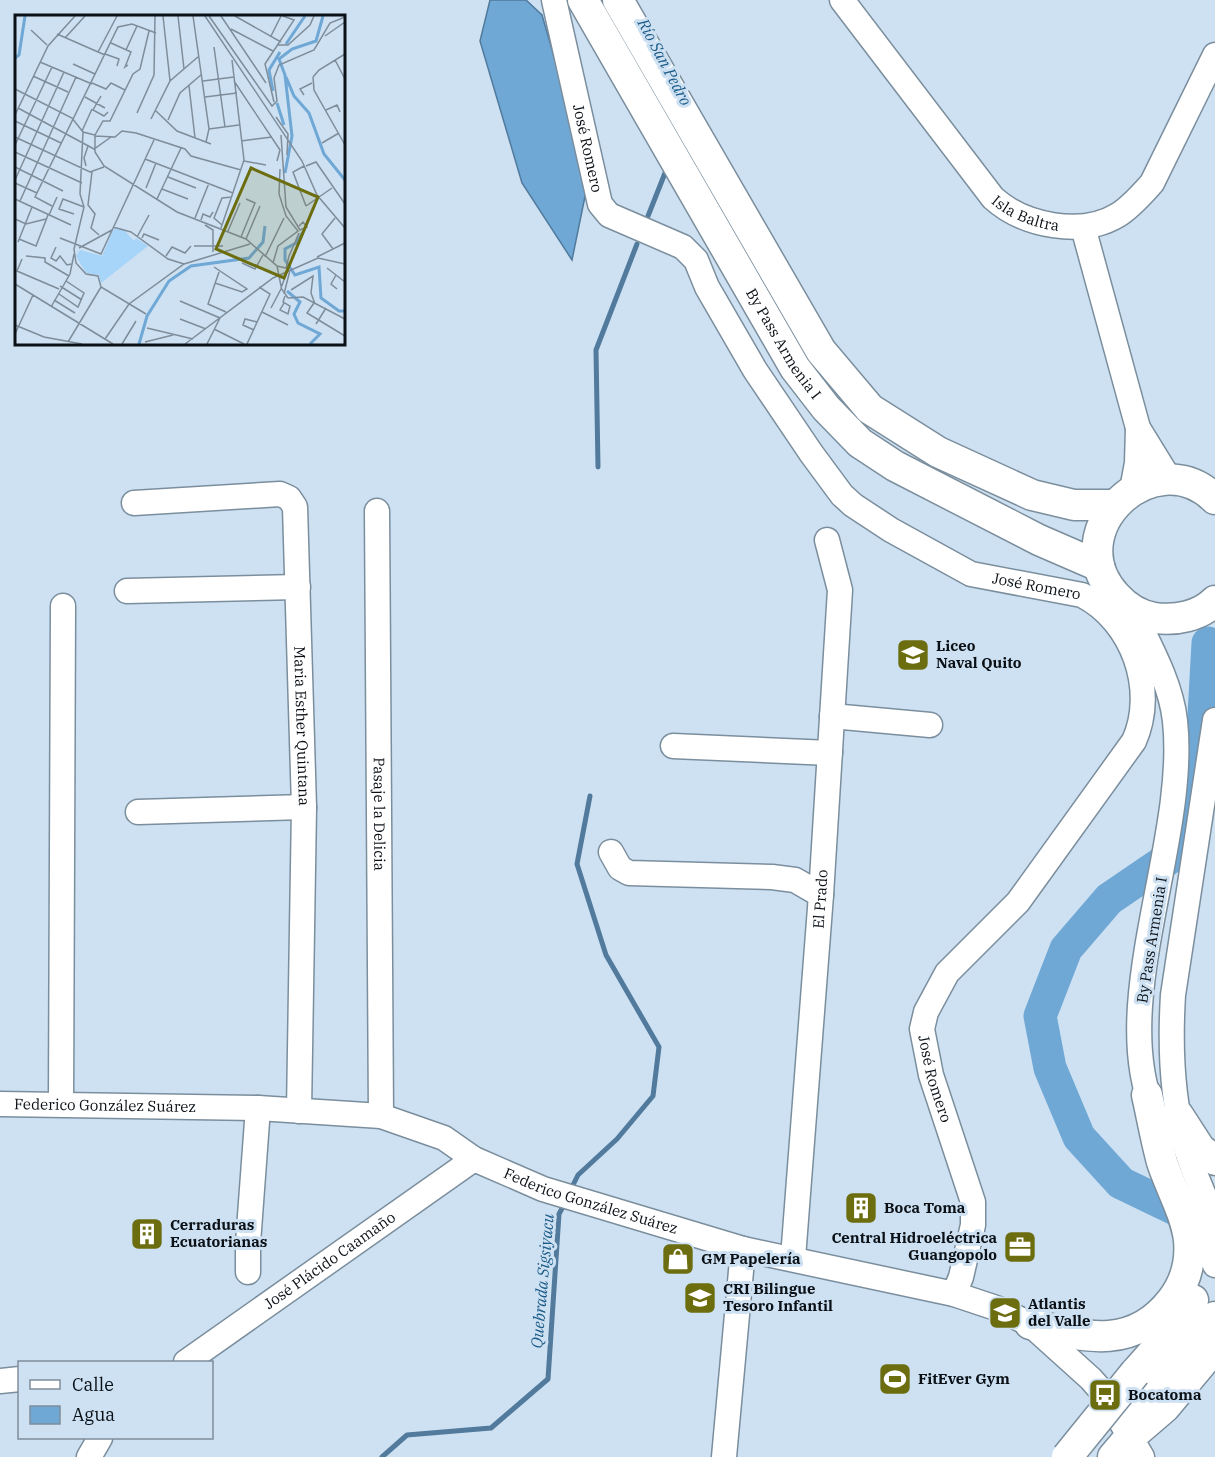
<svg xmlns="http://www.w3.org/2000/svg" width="1215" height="1457" font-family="'IBM Plex Serif',serif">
	<rect width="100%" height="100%" fill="#cde1f2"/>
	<!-- water -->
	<path fill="#6fa7d5" stroke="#517a9c" stroke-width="1.5" d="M490 0H526L542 15 589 177 572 260 522 183 480 41Z"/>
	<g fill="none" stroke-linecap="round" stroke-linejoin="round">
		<!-- stream -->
		<path stroke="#517a9c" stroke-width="5" d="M648 216 667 168
			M598 467 596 350 637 244
			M570 1191 578 1175 617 1139 653 1096 659 1047 606 955 577 864 590 796
			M382 1457 407 1435 491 1428 548 1379 559 1214 565 1203"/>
		<!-- river -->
		<path stroke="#6fa7d5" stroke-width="33" d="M1202 1222 1121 1183 1079 1137 1050 1068 1040 1016 1066 949 1109 899 1178 852 1201 769 1208 643"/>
		<defs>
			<g id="minor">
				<path id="s1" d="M554 0 600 204 609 215 683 247 696 260 707 287 755 370 811 453 842 495 853 505 891 530 971 574 1082 595C1133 621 1157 690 1134 741L1018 902 947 973 926 1012 922 1029 931 1075 973 1202V1225L961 1277 954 1294"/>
				<path id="s2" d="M842 0 993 198C1024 226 1082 237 1118 215 1131 207 1142 194 1152 183L1215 55"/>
				<path d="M1083 227 1138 428 1170 480"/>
				<path d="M1132 490 1137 463 1138 428"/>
				<path id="s3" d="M134 503 280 494 289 498 295 507 304 807 299 1111"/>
				<path id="s4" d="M377 511 381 1116"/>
				<path d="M127 591 298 587"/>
				<path d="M1133 611C1149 645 1171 683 1175 721 1188 840 1108 1002 1153 1110"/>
				<path d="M832 716 930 725"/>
				<path d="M673 746 830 753"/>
				<path d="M138 812 304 807"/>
				<path d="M611 852 620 868 629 873 772 877 795 880 821 895"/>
				<path id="s5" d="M0 1104 258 1108 381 1116 444 1138 474 1159 543 1189 743 1249 954 1294 999 1309 1030 1324 1091 1379 1105 1395 1142 1457"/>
				<path d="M61 1104 63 606"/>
				<path d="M1190 1200 1215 1265"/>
				<path d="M1214 1219C1204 1194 1191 1168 1184 1141 1171 1093 1170 1044 1173 995L1215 720"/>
				<path id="s6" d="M793 1258 821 895 840 590 827 540"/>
				<path d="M248 1272V1243L258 1108"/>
				<path id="s7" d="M186 1362 474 1159"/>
				<path d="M0 1381 20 1379"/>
				<path d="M89 1457 100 1438"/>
				<path d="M724 1457 743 1249"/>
			</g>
			<g id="major">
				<path id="s8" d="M583 0 795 368 826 408 860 443 895 466 1039 540 1099 566"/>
				<path d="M618 0 821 351 870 409 938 452 1032 495 1074 505H1115"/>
				<path d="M1215 499C1154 439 1056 531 1116 596 1126 607 1140 616 1155 618 1176 621 1200 616 1215 601"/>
				<path d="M1178 1115 1200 1149 1215 1160"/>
				<path d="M1030 1324C1084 1337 1133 1351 1172 1300 1186 1282 1191 1262 1189 1240 1186 1214 1170 1187 1162 1162 1156 1140 1152 1117 1147 1095"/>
				<path d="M1135 1373 1175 1328 1193 1300"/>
				<path d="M1130 1437 1138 1404 1189 1342 1215 1317"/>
				<path d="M1113 1457 1130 1437 1165 1407 1215 1347"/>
			</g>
		</defs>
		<!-- minor casing -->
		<use href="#minor" stroke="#7b8e9d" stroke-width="27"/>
		<!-- major casing -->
		<use href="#major" stroke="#7b8e9d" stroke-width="33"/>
		<!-- minor -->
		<use href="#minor" stroke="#fff" stroke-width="24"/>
		<!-- major -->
		<use href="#major" stroke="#fff" stroke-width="30"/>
		<defs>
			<path id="major-bridge" d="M1067 1457 1135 1373"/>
		</defs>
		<!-- major-bridge casing -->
		<use href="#major-bridge" stroke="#7b8e9d" stroke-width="33" stroke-linecap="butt"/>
		<!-- major-bridge -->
		<use href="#major-bridge" stroke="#fff" stroke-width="30"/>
	</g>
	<!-- icons -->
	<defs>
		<symbol id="school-square" viewBox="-11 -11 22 22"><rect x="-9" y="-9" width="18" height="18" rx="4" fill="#6c6d0f" stroke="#cde1f2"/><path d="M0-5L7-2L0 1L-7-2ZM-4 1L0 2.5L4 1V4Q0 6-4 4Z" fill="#fff"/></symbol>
		<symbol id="building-square" viewBox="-11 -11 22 22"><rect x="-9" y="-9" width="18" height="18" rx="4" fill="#6c6d0f" stroke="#cde1f2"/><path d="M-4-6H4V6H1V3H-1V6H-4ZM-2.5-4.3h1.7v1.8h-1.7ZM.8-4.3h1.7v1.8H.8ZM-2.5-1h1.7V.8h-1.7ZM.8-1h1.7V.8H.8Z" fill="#fff"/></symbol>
		<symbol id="office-square" viewBox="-11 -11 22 22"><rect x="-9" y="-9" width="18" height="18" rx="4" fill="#6c6d0f" stroke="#cde1f2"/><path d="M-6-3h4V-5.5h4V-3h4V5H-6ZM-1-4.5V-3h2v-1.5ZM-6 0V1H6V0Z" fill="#fff"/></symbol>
		<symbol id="shop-square" viewBox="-11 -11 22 22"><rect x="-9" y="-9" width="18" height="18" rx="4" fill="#6c6d0f" stroke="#cde1f2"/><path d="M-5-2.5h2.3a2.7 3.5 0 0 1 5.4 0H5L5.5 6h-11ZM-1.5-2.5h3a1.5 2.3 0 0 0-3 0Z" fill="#fff"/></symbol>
		<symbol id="university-square" viewBox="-11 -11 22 22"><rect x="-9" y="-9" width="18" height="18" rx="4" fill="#6c6d0f" stroke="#cde1f2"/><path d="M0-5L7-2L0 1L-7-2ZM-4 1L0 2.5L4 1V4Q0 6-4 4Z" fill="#fff"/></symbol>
		<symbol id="stadium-square" viewBox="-11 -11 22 22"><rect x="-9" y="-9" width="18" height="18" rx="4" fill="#6c6d0f" stroke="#cde1f2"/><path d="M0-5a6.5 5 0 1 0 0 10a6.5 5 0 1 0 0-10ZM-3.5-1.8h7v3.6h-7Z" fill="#fff"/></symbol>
		<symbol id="bus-square" viewBox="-11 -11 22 22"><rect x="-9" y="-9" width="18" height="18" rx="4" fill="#6c6d0f" stroke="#cde1f2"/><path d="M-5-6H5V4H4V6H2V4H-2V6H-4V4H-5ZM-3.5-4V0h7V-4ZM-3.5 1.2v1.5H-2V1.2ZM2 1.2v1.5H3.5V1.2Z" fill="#fff"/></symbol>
	</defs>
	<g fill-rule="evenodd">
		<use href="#school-square" x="894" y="636" width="38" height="38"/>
		<use href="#building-square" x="842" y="1189" width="38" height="38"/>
		<use href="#building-square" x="128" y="1215" width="38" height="38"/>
		<use href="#office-square" x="1001" y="1228" width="38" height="38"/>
		<use href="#shop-square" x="659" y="1240" width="38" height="38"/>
		<use href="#school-square" x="681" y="1279" width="38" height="38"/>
		<use href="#university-square" x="986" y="1294" width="38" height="38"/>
		<use href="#stadium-square" x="876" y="1360" width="38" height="38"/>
		<use href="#bus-square" x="1086" y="1376" width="38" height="38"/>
	</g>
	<g text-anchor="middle" stroke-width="6" stroke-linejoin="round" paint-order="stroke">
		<!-- street labels -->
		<g font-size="15" fill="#0a1016" stroke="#cde1f2">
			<text dy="5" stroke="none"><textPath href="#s1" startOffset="152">José Romero</textPath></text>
			<text dy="5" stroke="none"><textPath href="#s2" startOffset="286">Isla Baltra</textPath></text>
			<text dy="5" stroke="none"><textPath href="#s8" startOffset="398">By Pass Armenia I</textPath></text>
			<text dy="5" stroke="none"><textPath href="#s1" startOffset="818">José Romero</textPath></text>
			<text dy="5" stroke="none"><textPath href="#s3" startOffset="386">Maria Esther Quintana</textPath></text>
			<text dy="5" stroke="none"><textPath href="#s4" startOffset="303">Pasaje la Delicia</textPath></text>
			<text dy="5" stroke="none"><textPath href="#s6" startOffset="360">El Prado</textPath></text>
			<text transform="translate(1152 940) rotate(-81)" y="5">By Pass Armenia I</text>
			<text dy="5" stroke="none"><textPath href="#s1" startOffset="1446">José Romero</textPath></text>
			<text dy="5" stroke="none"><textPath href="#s5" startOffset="105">Federico González Suárez</textPath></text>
			<text dy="5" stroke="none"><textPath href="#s5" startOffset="609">Federico González Suárez</textPath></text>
			<text dy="5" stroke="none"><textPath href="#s7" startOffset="176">José Plácido Caamaño</textPath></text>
		</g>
		<!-- poi labels -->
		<g font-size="15" font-weight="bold" fill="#0a1016" stroke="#cde1f2" text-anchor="start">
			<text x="936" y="651">Liceo<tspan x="936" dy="17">Naval Quito</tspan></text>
			<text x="884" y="1213">Boca Toma</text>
			<text x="170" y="1230">Cerraduras<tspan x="170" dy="17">Ecuatorianas</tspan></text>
			<text x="997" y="1243" text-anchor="end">Central Hidroeléctrica<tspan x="997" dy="17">Guangopolo</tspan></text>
			<text x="701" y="1264">GM Papelería</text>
			<text x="723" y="1294">CRI Bilingue<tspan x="723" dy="17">Tesoro Infantil</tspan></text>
			<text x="1028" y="1309">Atlantis<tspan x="1028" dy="17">del Valle</tspan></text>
			<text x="918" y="1384">FitEver Gym</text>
			<text x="1128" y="1400">Bocatoma</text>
		</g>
		<!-- water labels -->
		<g font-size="16" font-style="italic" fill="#1d5c89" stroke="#cde1f2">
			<text transform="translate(665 62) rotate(62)" y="6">Río San Pedro</text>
			<text transform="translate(542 1281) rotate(-85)" y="6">Quebrada Sigsiyacu</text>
		</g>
	</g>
	<!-- overview -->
	<g transform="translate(15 15)">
		<rect width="330" height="330" fill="#cde1f2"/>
		<path d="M99 213 110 216 119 226 121 223 133 231 86 268 84 260 71 258 61 241 65 235 87 241Z" fill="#a7d4f9"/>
		<path fill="none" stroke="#6fa7d5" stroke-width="3" d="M271 29 290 1M0 43 4 40 10 1M271 62 279 81 294 98 309 139 330 165M258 76 254 55 265 37M262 88 269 110M270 158 277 121 270 60 264 44 277 34 301 26 308 1M288 217 281 228 270 234V245L280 260 304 252 306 283 324 296H330M272 276 285 287 279 299 283 308 305 319 295 329M124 329 132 301 154 266 176 251 234 243 248 227 250 211"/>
		<path fill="none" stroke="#7f8d9a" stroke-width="1.5" d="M148 1 155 66M163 1 169 54M178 1 194 114 191 127M190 1 287 146 302 180 330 213M194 1 257 91 262 86 259 63 264 50 299 35 315 8 330 2M206 1 251 68M220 1 266 27M216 14 258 36M16 15 32 30M42 19 90 40M256 21 266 1M310 21 330 7M50 23 70 1M96 28 116 37 110 52 113 50M263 30H273L295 10 299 1M199 32 210 112M111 35 122 11M83 37 102 1M90 39 104 44 102 51M320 45 330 64M25 47 77 69M58 49 80 59M18 61 53 77M298 62 299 75 330 130M298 62 304 55 330 39M188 66 219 62M219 66 265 135 262 146M77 68 91 74 96 68 110 75M174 71 180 123M0 74 57 103 68 117 80 120V137L89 151 162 197 231 224 262 251 266 271M289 80 285 74 297 68M86 81 78 95 89 101 93 97M70 82 90 93M190 82 222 78M259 87 250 49 279 5 268 1M3 93 79 134 96 122M311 95 322 90 325 97M141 96 162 116 196 129M122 98 139 60 140 1M0 100 33 31 60 1M261 102 273 119 272 140M136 104 155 66 184 41M153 105 165 78 187 59M0 106 46 128M194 114 224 110M67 116 77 94M68 117 65 179 69 192 59 234 61 248 71 259 83 261 86 272 131 299M80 120 88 106H95L118 59 125 54 134 16M266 120 271 192 285 215 292 212 288 207 284 211M80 121 100 122 107 116 121 118 170 134 176 141 226 155M0 122 75 157 89 152M226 126 257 122M307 128 324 118M0 130 37 52M0 137 67 168M130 144 218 178M229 146 251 150M71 151 69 143 73 131M289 151 278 157 291 191M291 151 301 147 330 189M0 152 48 176M77 157 73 190 80 199 76 213 84 220M153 162 181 173M0 165 49 57M0 168 22 178M131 173 141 148M147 174 173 184M0 184 56 210M142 184 166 133M5 186 61 62M37 191 20 182 103 12 117 9 141 18M291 191 317 173M59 199 44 194 48 184 69 192M34 200 42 182M180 203 194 168M0 204 11 209 31 204M186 205 188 199 195 202 198 197M190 210 198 215V237M207 210 199 203 207 183 217 182M98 212 116 217 153 244 169 249M206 213 229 145 217 45M213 216 225 188M122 222 134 200M226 222 240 188 231 184M45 223 86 239 139 125M127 223 129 219 144 225M4 224 21 231 33 200M231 224 245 191M3 227 17 192M179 231H208M41 232 36 243 41 246 45 241 52 250 56 249M64 233 97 215M318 234 307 219 320 203M11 241 30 243V247L54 261M151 241 157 232 170 238 176 231M274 241 284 218M250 242 269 203M302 242 330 228M7 244 2 256 44 274M227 248 240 254 248 240M258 248 263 231 283 216 271 201 264 179 265 154M262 251 271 253 274 241M199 252 232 274 227 277 200 268M312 253 330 267M204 257 193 289 211 297M272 257 266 273 273 283M321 260 316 269 322 274M0 269 98 329M45 271 67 285M276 275 298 261 296 278 300 289M44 279 63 292 69 278 51 266M269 279 275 255M273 283 288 282 330 304M39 285 60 298M165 286 205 303 192 329M269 288 265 295 273 299 275 291 268 287 270 281M299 288 292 298 330 321M36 292 55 259 59 239M256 293 266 274M247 297 273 310M165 304 191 314M301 309 311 293M0 310 29 322 67 329M132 313 178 324M199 314 229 329M239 315 228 310 230 304 242 307M0 319 18 280M90 324 114 289 169 249 235 229M53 327 86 272M130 327 158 320M107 329 121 306M170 329 258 263 303 243 330 249M232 329 255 279 244 272"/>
		<path fill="#6c6d0f" fill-opacity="0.15" stroke="#6c6d0f" stroke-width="3" d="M236 153 303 182 269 263 201 234Z"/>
		<rect width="330" height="330" fill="none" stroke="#0a1016" stroke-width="3"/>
	</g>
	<!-- legend -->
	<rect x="18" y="1361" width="195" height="78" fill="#cde1f2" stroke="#7f8d9a" stroke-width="1.5"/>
	<rect x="30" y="1380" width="30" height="9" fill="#ffffff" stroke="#7f8d9a" stroke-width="1.5"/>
	<text x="72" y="1391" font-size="18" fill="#0a1016">Calle</text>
	<rect x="30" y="1406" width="30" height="18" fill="#6fa7d5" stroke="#7f8d9a" stroke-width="1.5"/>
	<text x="72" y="1421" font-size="18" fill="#0a1016">Agua</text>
</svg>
